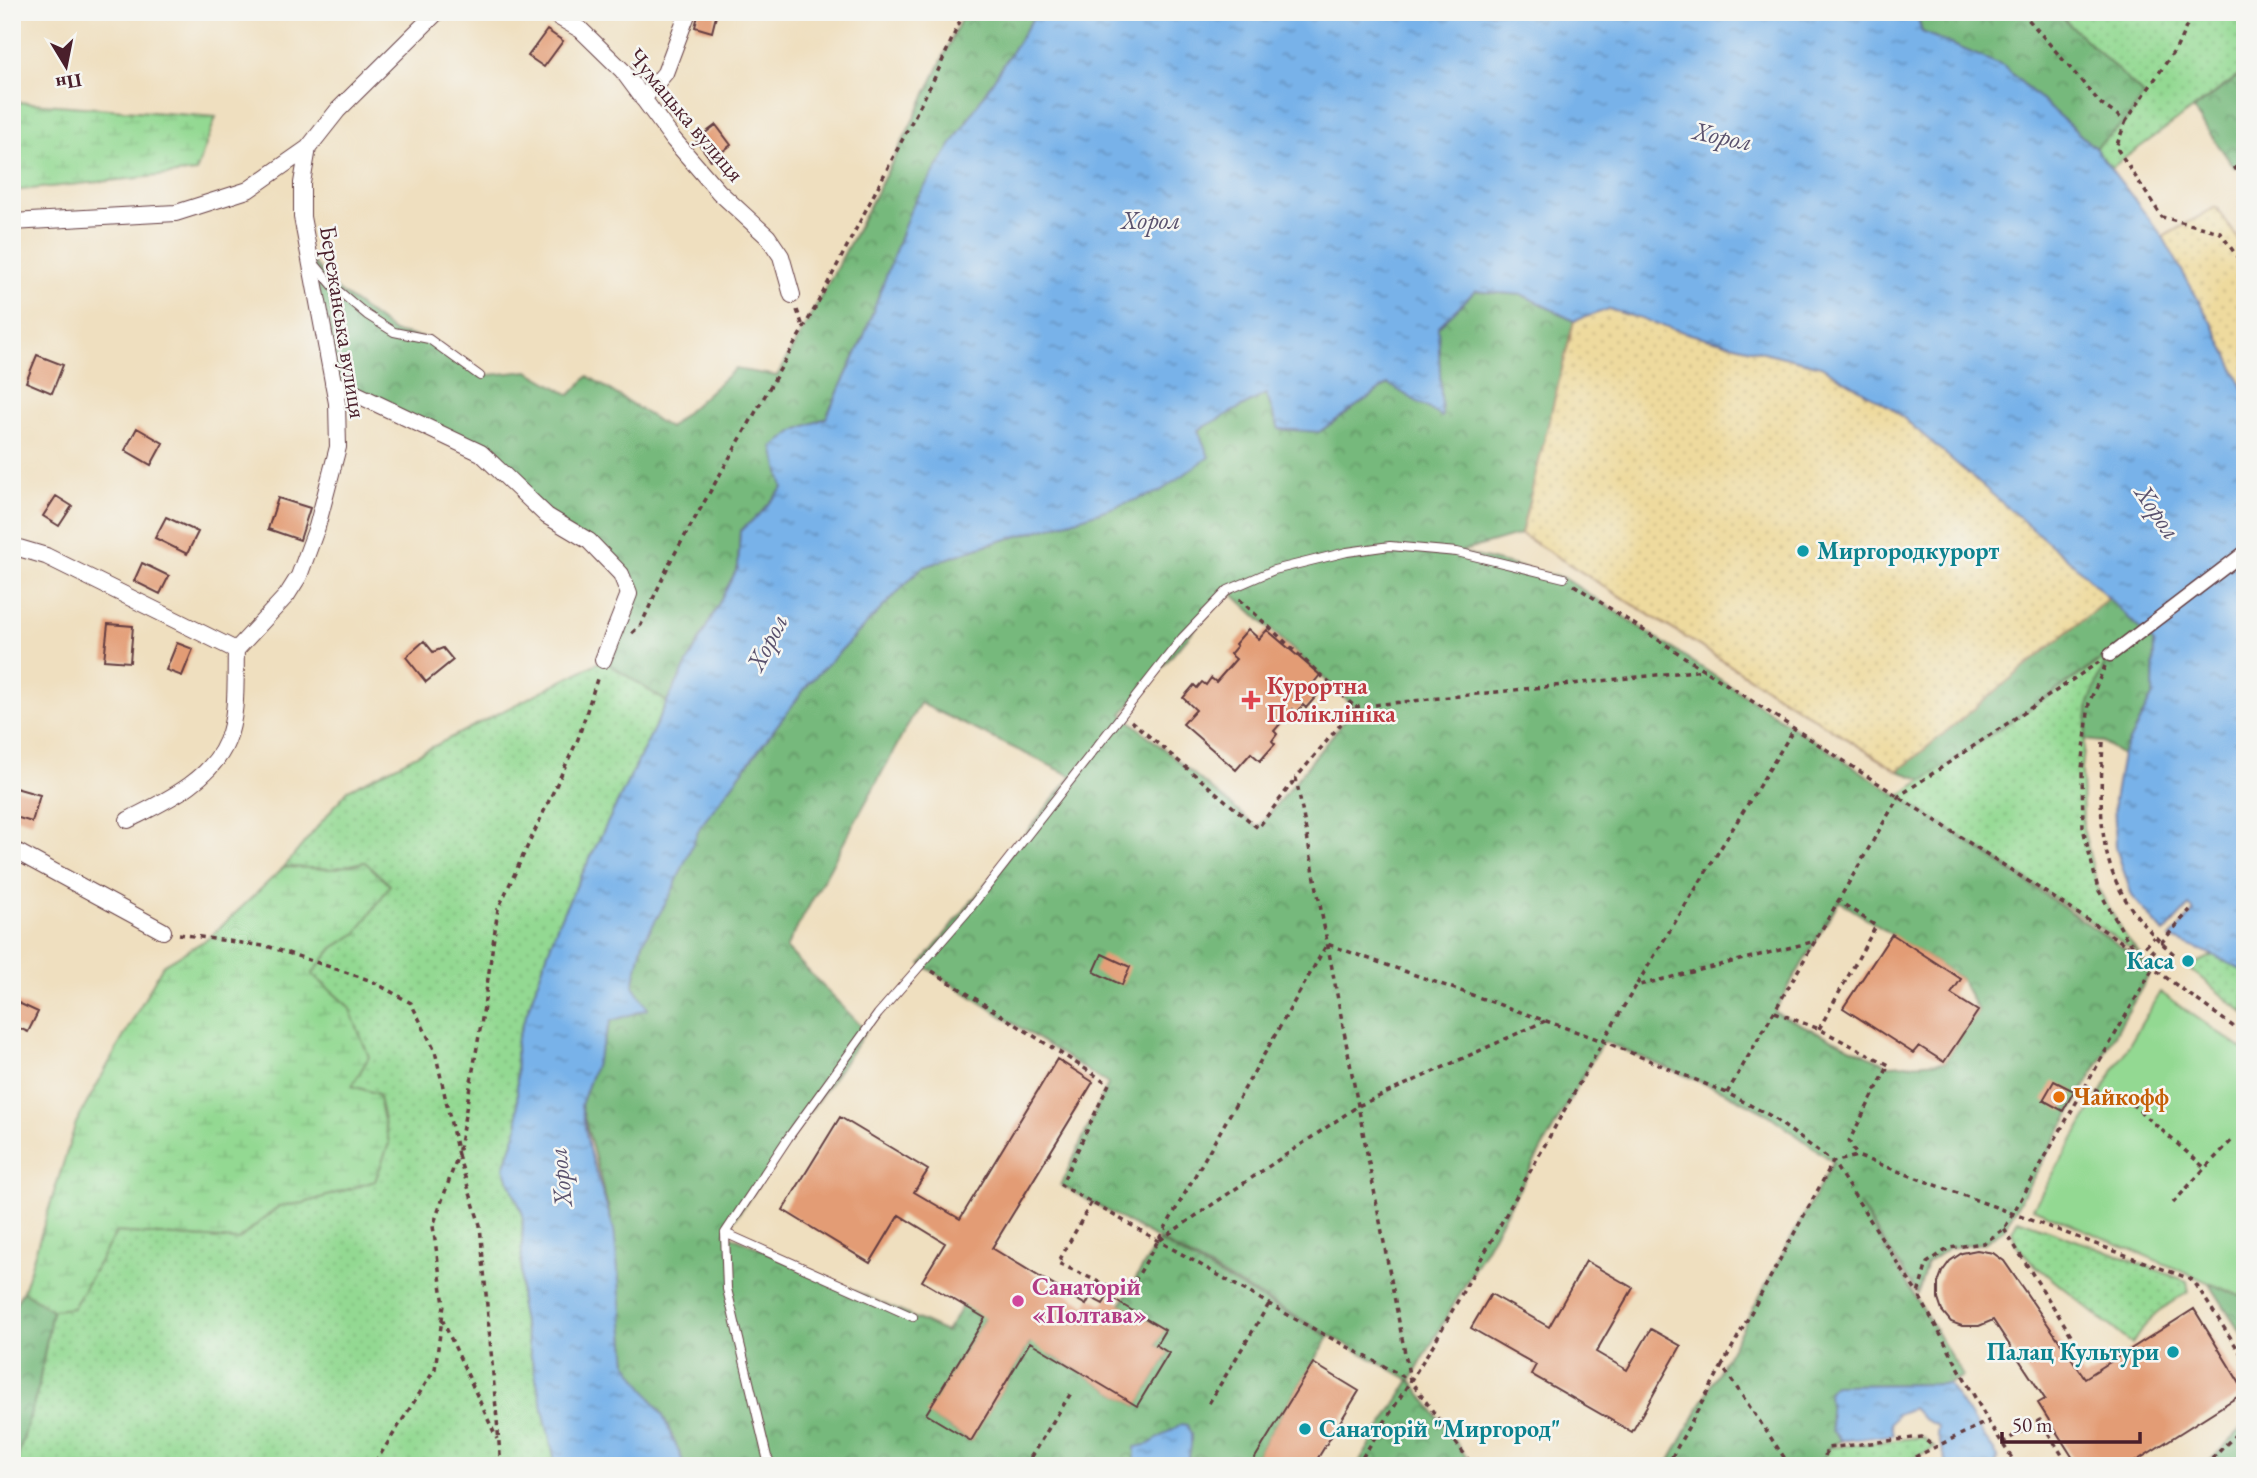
<svg xmlns="http://www.w3.org/2000/svg" width="2257" height="1478" font-family="'EB Garamond',serif">
	<defs>
		<pattern id="grass-dots" width="8" height="8" patternUnits="userSpaceOnUse" patternTransform="scale(1.75)"><rect width="8" height="8" fill="#93d992"/><path d="M2 2h.1M6 6h.1" fill="none" stroke="#80ba7e" stroke-width="1.8" stroke-linecap="round"/></pattern>
		<pattern id="forest-crowns" width="20" height="18" patternUnits="userSpaceOnUse" patternTransform="scale(1.75)"><rect width="20" height="18" fill="#76b97c"/><path d="M2 6a3 3 0 1 1 6 0M12 15a3 3 0 1 1 6 0" fill="none" stroke="#639666"/></pattern>
		<pattern id="wetland-marsh" width="20" height="14" patternUnits="userSpaceOnUse" patternTransform="scale(1.75)"><rect width="20" height="14" fill="#93d992"/><path d="M1 5h8M5 5V1M11 12h8M15 12V8" fill="none" stroke="#80ba7e"/></pattern>
		<pattern id="sand-dots" width="8" height="8" patternUnits="userSpaceOnUse" patternTransform="scale(1.75)"><rect width="8" height="8" fill="#eeda9e"/><path d="M2 2h.1M6 6h.1" fill="none" stroke="#cebb88" stroke-width="1.8" stroke-linecap="round"/></pattern>
		<pattern id="water-ripples" width="26" height="14" patternUnits="userSpaceOnUse" patternTransform="scale(1.75)"><rect width="26" height="14" fill="#78b2e9"/><path d="M2 4q2-2 4 0t4 0M15 11q2-2 4 0t4 0" fill="none" stroke="#6490bd"/></pattern>
	</defs>
	<rect width="100%" height="100%" fill="#f6f6f2"/>
	<filter id="ink" filterUnits="userSpaceOnUse"><feTurbulence type="fractalNoise" baseFrequency=".0143" numOctaves="2"/><feDisplacementMap in="SourceGraphic" scale="14" xChannelSelector="R" yChannelSelector="G"/><feConvolveMatrix kernelMatrix="1 2 1 2 8 2 1 2 1" color-interpolation-filters="sRGB"/></filter>
	<filter id="wash" filterUnits="userSpaceOnUse"><feTurbulence type="fractalNoise" baseFrequency=".00686" numOctaves="4" result="noise"/><feDisplacementMap in="SourceGraphic" scale="28" xChannelSelector="R" yChannelSelector="G"/><feGaussianBlur stdDeviation="1.57" result="paint"/><feColorMatrix in="noise" values="0 0 0 0 0 0 0 0 0 0 0 0 0 0 0 0 0 1.4 0 .05"/><feComposite in="paint" operator="in"/></filter>
	<g filter="url(#wash)">
		<rect width="100%" height="100%" fill="#efdfbf"/>
		<!-- grass -->
		<path fill="url(#grass-dots)" stroke="#6e7c5e" stroke-width="2" d="M2056 12H2245V71L2111 168 2095 148 2126 121Z
			M2110 655 2089 703 2082 769 2083 828 2098 889 2127 939 2140 954 1899 796Z
			M603 660 667 702 559 921 516 1043 518 1127 504 1168 523 1215 520 1308 556 1466H15L38 1389 52 1310 73 1308 116 1232 238 1240 279 1206 304 1203 375 1181 389 1143 378 1094 352 1086 349 1007 312 974 333 948 357 933 364 862 332 869 284 867 348 790Z
			M2213 955 2245 972V1014L2191 970 2198 962Z
			M2018 1219 2187 1281 2189 1292C2162 1307 2148 1318 2132 1344L2030 1261 2016 1244 2012 1231Z
			M1922 1437 1935 1448 1897 1466H1823L1827 1448Z"/>
		<!-- forest -->
		<path fill="url(#forest-crowns)" stroke="#606c54" stroke-width="2" fill-rule="evenodd" d="M964 12H1037L999 73 862 341 826 418 796 430 783 488 760 514 740 531 738 567 667 702 603 660 629 593 621 574 481 453 333 383 312 261 334 287 394 332 429 339 480 376 528 371 570 395 588 376 669 428 735 369 777 376C844 257 909 136 964 12Z
			M1916 12H2056L2144 95 2126 121 2095 148 2003 66 1922 32Z
			M2245 71V161L2235 168 2193 110Z
			M1475 291 1523 295 1574 321 1521 534 1459 552 1564 578 1899 796 2153 968 2004 1229 1984 1243 1949 1248 1927 1263 1918 1294 1859 1204 1963 1376 1948 1384 1834 1385 1828 1393 1832 1430 1841 1441 1827 1448 1823 1466H1667L1833 1162 1769 1115 1727 1093 1603 1041 1411 1380 1473 1466H1357L1410 1380 1061 1185 1108 1084 921 964 1072 776 920 703 786 948 866 1031 725 1233 946 1332 972 1290 994 1303 927 1414 970 1441 1039 1328 1050 1354 1137 1406 1169 1353 1156 1345 1164 1330 1121 1304 1158 1241 1329 1337 1250 1466H685L663 1416 627 1364 614 1230 581 1105 611 1021 633 985 643 942 700 827 810 682 921 568 979 547 1072 521 1198 430 1266 393 1319 432 1388 384 1438 327ZM1228 590 1355 707 1258 828 1122 714ZM1839 901 1961 979 1978 1011 1944 1062 1889 1065 1774 1012Z
			M2109 598 2154 642 2153 695 2122 755 2103 742 2085 740 2089 703 2108 655 1924 780 1898 771Z
			M2209 1283 2245 1298V1339Z
			M23 1291 52 1310 38 1389 15 1466H12V1309Z
			M2245 1425V1466H2205Z"/>
		<!-- wetland -->
		<path fill="url(#wetland-marsh)" stroke="#6e7c5e" stroke-width="2" d="M12 100 17 102 216 117 196 172 12 191Z
			M365 862 390 885 357 933 333 948 312 974 349 1007 369 1057 352 1086 378 1094 389 1143 375 1181 304 1203 279 1206 238 1240 116 1232 73 1308 52 1310 23 1291 76 1123 163 965 209 938 284 867 332 869Z"/>
		<!-- sand -->
		<path fill="url(#sand-dots)" stroke="#9c7c64" stroke-width="2" d="M2216 207 2245 249V392L2218 335 2163 237Z
			M1609 309 1690 334 1821 366 1893 409 2078 568 2109 598 1898 771 1521 534 1574 321Z"/>
		<!-- pitch -->
		<path fill="#93d992" stroke="#6e7c5e" stroke-width="2" d="M2160 992 2245 1051V1298L2033 1208Z"/>
		<!-- water -->
		<path fill="url(#water-ripples)" stroke="#61688a" stroke-width="2" d="M1037 12H1916L1922 32 2003 66 2095 148 2163 237 2218 335 2245 392V972L2213 955 2170 938 2194 911 2189 906 2164 933 2132 896 2116 848 2114 800 2122 755 2153 695 2154 643 2078 568 1893 409 1821 366 1690 334 1609 309 1574 321 1523 295 1475 291 1438 327 1442 417 1388 384 1319 432 1279 429 1266 394 1198 430 1209 457 1159 492 1072 521 979 547 921 568 810 682 700 827 671 894 643 942 633 985 648 1009 611 1021 581 1105 589 1149 614 1230 627 1363 663 1416 685 1466H556L520 1308 523 1215 504 1168 518 1127 516 1043 559 921 667 702 738 567 740 531 760 514 783 488 773 447 796 430 826 418 862 341 911 208Z
			M1948 1384 1998 1457 1994 1466H1948L1937 1434 1938 1426 1923 1419 1913 1408 1897 1414 1891 1424 1893 1435 1841 1441 1832 1430 1828 1393 1834 1385Z
			M1181 1424 1187 1425 1191 1434V1446L1187 1466H1135V1447L1149 1444Z"/>
		<g id="blocks">
			<!-- building -->
			<path fill="#e39c75" d="M699 12H717L712 32 695 27Z
				M547 30 563 41 544 67 528 56Z
				M716 125 731 145 711 160 696 140Z
				M37 355 63 365 52 393 26 382Z
				M137 428 163 443 151 465 125 450Z
				M56 496 72 506 59 526 43 516Z
				M278 498 310 508 300 540 268 529Z
				M166 517 198 532 187 554 155 538Z
				M142 563 169 576 160 594 134 581Z
				M108 624 133 626 130 662 104 660Z
				M1248 629 1259 639 1267 630 1320 675 1312 685 1320 692 1306 708 1303 705 1297 713 1293 709 1274 731 1277 734 1272 741 1275 744 1260 761 1251 753 1236 770 1183 724 1196 710 1183 698 1194 685 1197 688 1202 682 1206 685 1211 678 1216 682 1236 659 1230 654 1237 646 1235 644Z
				M424 641 433 652 443 648 453 660 426 682 406 657Z
				M177 643 193 649 182 676 166 670Z
				M12 787 40 795 32 822 12 816Z
				M1892 934 1961 979 1951 994 1978 1011 1944 1062 1919 1046 1913 1053 1843 1008Z
				M1102 954 1130 967 1122 985 1094 972Z
				M12 1000 38 1012 28 1032 12 1025Z
				M1057 1059 1093 1082 992 1248 1086 1305 1090 1297 1103 1304 1108 1296 1121 1304 1165 1330 1156 1345 1169 1353 1137 1406 1030 1342 971 1441 926 1414 985 1318 922 1281 945 1243 899 1215 870 1263 783 1210 840 1117 928 1170 914 1192 960 1219Z
				M2054 1081 2074 1091 2063 1111 2043 1100Z
				M1977 1250 1993 1253 2004 1261 2085 1378 2194 1309 2245 1392 2128 1466H2078L2038 1403 2045 1399 1993 1320 1979 1326H1962L1951 1322 1942 1311 1938 1299V1283L1942 1272 1950 1261 1962 1253Z
				M1586 1261 1633 1288 1596 1352 1627 1370 1651 1329 1681 1346 1632 1432 1531 1374 1536 1365 1471 1328 1491 1294 1549 1327Z
				M1313 1363 1359 1391 1313 1466H1250Z"/>
		</g>
	</g>
	<g filter="url(#ink)">
		<use href="#blocks" fill-opacity="0" stroke="#633c41" stroke-width="2"/>
		<g fill="none" stroke-linecap="round" stroke-linejoin="round">
			<defs>
				<path id="service" d="M314 263 334 287 367 315 394 332 429 339 480 376
					M725 1233 913 1317
					M773 1466 767 1457 727 1289 725 1233 788 1138 878 1014 967 912 1182 638 1228 590 1274 570 1347 552 1390 546 1457 552 1564 578"/>
				<path id="pedestrian" d="M2110 655 2245 552"/>
				<path id="minor" d="M550 12 581 30 622 70 673 139 719 192 768 237 781 256 792 295
					M643 99 665 73 688 12
					M12 222 176 213 248 190 308 148
					M333 383 481 453 547 516 589 541 621 574 629 594 603 660
					M12 546 46 556 236 650
					M128 820C163 802 211 781 227 741 238 714 235 679 236 650L287 595 299 576 317 527 338 447 337 403 302 217V183L308 148 338 110 437 12
					M12 849 163 931"/>
			</defs>
			<!-- service casing -->
			<use href="#service" stroke="#633c41" stroke-width="10"/>
			<!-- pedestrian casing -->
			<use href="#pedestrian" stroke="#633c41" stroke-width="15"/>
			<!-- minor casing -->
			<use href="#minor" stroke="#633c41" stroke-width="18"/>
			<!-- path -->
			<path stroke="#633c41" stroke-width="3.5" stroke-dasharray="5 5" stroke-linecap="butt" d="M2022 12 2102 105 2126 121 2177 47 2193 12
				M2126 121 2116 147 2162 217 2220 232 2245 268
				M2245 161 2235 168 2245 183
				M797 310 804 329
				M1574 585 2140 954
				M1239 599 1355 707 1296 778 1410 1380 1473 1466
				M632 633 641 625 670 562 815 308 937 73 964 12
				M2105 666 2089 703 2082 769 2083 828 2098 889 2127 939 2153 968 2245 1035
				M1355 707 1704 670
				M1131 721 1258 828 1296 778
				M2103 742C2098 837 2098 889 2175 955
				M179 934 270 947 372 981 411 1003 435 1051 458 1155 433 1226 444 1305 435 1369 373 1466
				M2161 943 2190 910
				M932 971 1109 1084 1061 1185 1297 1320 1410 1380
				M1637 984 1794 729
				M1775 1012 1819 1029 1889 1065 1849 1141 1857 1156
				M1819 1029 1876 926 1839 901
				M2085 1085 2134 1106 2205 1168 2234 1138
				M1727 1093 1899 796 2099 662
				M1091 1203 1058 1263 1127 1295 1327 944 1603 1041 1727 1093 1769 1115 1833 1162 1857 1156 2193 1280 2245 1360
				M2173 1203 2205 1168
				M2004 1229 2073 1338
				M1160 1240 1358 1106 1545 1021
				M442 1319 497 1439
				M1209 1403 1269 1304
				M2002 1443 2040 1420 2069 1466
				M501 1466 480 1225 458 1155 483 1013 498 909 578 739 598 676
				M1025 1466 1071 1393
				M1357 1466 1433 1345 1603 1041 1636 986 1816 941
				M1667 1466 1722 1366
				M1790 1466 1722 1366 1833 1162 1917 1293
				M1823 1466 1827 1448 1922 1437 1935 1448
				M1897 1466 1988 1421
				M2017 1466 1988 1421 1918 1294 1927 1263 1949 1248 1984 1243 2004 1229 2153 968 2162 959 2146 945 2154 937
				M2205 1466 2245 1425"/>
			<!-- service -->
			<use href="#service" stroke="#fff" stroke-width="8"/>
			<!-- pedestrian -->
			<use href="#pedestrian" stroke="#fff" stroke-width="12"/>
			<!-- minor -->
			<use href="#minor" stroke="#fff" stroke-width="16"/>
		</g>
	</g>
	<!-- markers -->
	<g fill="#0f9aa8" stroke="#f6f6f2" stroke-width="2.5">
		<circle cx="1803" cy="551" r="7"/>
		<circle cx="2188" cy="961" r="7"/>
		<circle cx="2173" cy="1352" r="7"/>
		<circle cx="1305" cy="1429" r="7"/>
	</g>
	<path fill="#e0444e" stroke="#f6f6f2" stroke-width="2.5" d="M1247.5 689.5h7v7h7v7h-7v7h-7v-7h-7v-7h7z"/>
	<circle fill="#e8710a" stroke="#f6f6f2" stroke-width="2.5" cx="2059" cy="1097" r="7"/>
	<circle fill="#d1479c" stroke="#f6f6f2" stroke-width="2.5" cx="1018" cy="1301" r="7"/>
	<g text-anchor="middle" stroke-width="5" stroke-linejoin="round" paint-order="stroke">
		<!-- street labels -->
		<g font-size="24" fill="#4a1f2b" stroke="#f6f6f2">
			<text transform="translate(686 115) rotate(50)" y="8">Чумацька вулиця</text>
			<text transform="translate(343 322) rotate(81)" y="8">Бережанська вулиця</text>
		</g>
		<!-- culture labels -->
		<g font-size="24" font-weight="bold" fill="#0d838f" stroke="#f6f6f2" text-anchor="start">
			<text x="1817" y="559">Миргородкурорт</text>
			<text x="2174" y="969" text-anchor="end">Каса</text>
			<text x="2159" y="1360" text-anchor="end">Палац Культури</text>
			<text x="1319" y="1437">Санаторій "Миргород"</text>
		</g>
		<!-- health labels -->
		<g font-size="24" font-weight="bold" fill="#be3a42" stroke="#f6f6f2" text-anchor="start">
			<text x="1267" y="694">Курортна<tspan x="1267" dy="28">Поліклініка</tspan></text>
		</g>
		<!-- food labels -->
		<g font-size="24" font-weight="bold" fill="#c56008" stroke="#f6f6f2" text-anchor="start">
			<text x="2073" y="1105">Чайкофф</text>
		</g>
		<!-- hotel labels -->
		<g font-size="24" font-weight="bold" fill="#b23c85" stroke="#f6f6f2" text-anchor="start">
			<text x="1032" y="1295">Санаторій<tspan x="1032" dy="28">«Полтава»</tspan></text>
		</g>
		<!-- water labels -->
		<g font-size="26" font-style="italic" fill="#5a526e" stroke="#f6f6f2">
			<text transform="translate(1723 136) rotate(12)" y="9">Хорол</text>
			<text x="1151" y="229">Хорол</text>
			<text transform="translate(2158 512) rotate(56)" y="9">Хорол</text>
			<text transform="translate(767 642) rotate(-63)" y="9">Хорол</text>
			<text transform="translate(560 1177) rotate(-96)" y="9">Хорол</text>
		</g>
	</g>
	<!-- margin -->
	<rect width="2257" height="1478" fill="none" stroke="#f6f6f2" stroke-width="42"/>
	<!-- north arrow -->
	<g transform="translate(66 66) rotate(170)" stroke="#f6f6f2" stroke-width="5" paint-order="stroke">
	<path d="M0-5L12 26L0 18L-12 26Z" fill="#4a1f2b"/>
	<text y="-10" font-size="19" font-weight="bold" text-anchor="middle" fill="#4a1f2b">Пн</text>
	</g>
	<!-- scale -->
	<path d="M2002 1432v10h138v-10" fill="none" stroke="#4a1f2b" stroke-width="3.5"/>
	<text x="2012" y="1432" font-size="21" fill="#4a1f2b" stroke="#f6f6f2" stroke-width="5" paint-order="stroke">50 m</text>
</svg>
